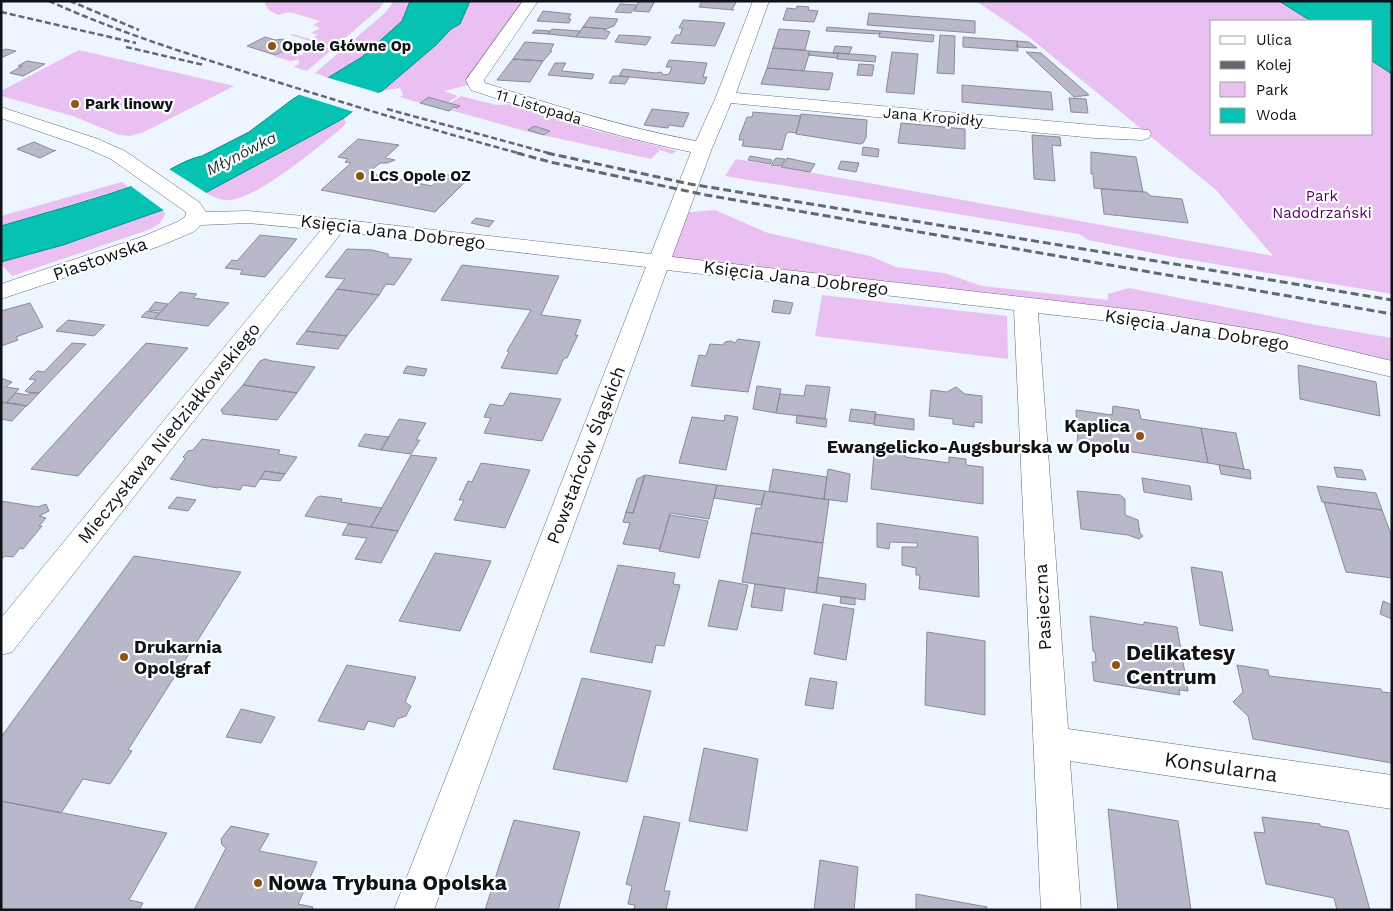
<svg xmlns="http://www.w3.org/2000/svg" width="1393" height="911" font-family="'Work Sans',sans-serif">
	<rect width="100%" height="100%" fill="#edf5fe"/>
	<!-- green -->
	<path fill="#e9c0f1" d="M263 1H384V2L379 9 307 71 294 67 299 63V60L290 61 274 56 294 48 301 41 307 43 290 51 302 55 304 53 298 51 314 42 290 35 293 34 310 39 318 35 311 33 320 28 313 25 320 21 290 12 278 15 269 10Z
		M394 1H410L402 21 362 57 329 78 315 73 386 12Z
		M470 1H526L468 85 444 91 458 96 447 103 429 97 420 103 400 97 403 95 400 88 382 91 436 45 451 29 460 24Z
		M976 1H1279L1311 21H1212V134H1372V61L1392 74V294L1168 256 1088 240 1079 234 725 176 736 159 1273 256 1216 190 1029 37Z
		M79 50 234 86 144 132 130 136 119 135 73 116 1 96V91Z
		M461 96 496 105 513 104 593 130 677 151 672 154 660 150 651 159 529 132 450 110 460 107 450 103Z
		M344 118 346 123 343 127C318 147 261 196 231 200 221 201 213 197 205 192Z
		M122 182 128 187 1 226V216Z
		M163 210 165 215 159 224 151 229 12 276 1 264V262L63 245Z
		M715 210 768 233 870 256 896 267 944 273 982 286 1108 300V294L1129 288 1316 325 1392 338V369L1275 341 658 263 677 213Z
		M822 295 1007 316 1008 359 815 336Z"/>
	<!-- water -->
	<path fill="#05c2b2" stroke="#088e84" d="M410 1H470L460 24 451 29 436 45 382 91 376 93 344 118 326 128 207 192 174 206 63 245 1 262V226C48 212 96 199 142 183 163 176 181 160 202 156L249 132 293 99 362 57 402 21Z
		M1279 1H1392V74L1372 61V21H1311Z"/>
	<!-- pier -->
	<path fill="#edf5fe" d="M326 77 329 78 382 94 354 112 297 94Z
		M169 169 208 194 166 212 128 184 141 181Z"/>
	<!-- building -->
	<path fill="#b9b8ca" stroke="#89899a" d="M639 1H655L649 12 634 11Z
		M702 1H737L732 9 734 10 699 7Z
		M620 4 637 5 631 13 615 12Z
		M797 6 809 7 808 10 818 11 814 22 783 20 787 8 796 9Z
		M543 11 571 14 568 19H571L569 23 537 21Z
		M869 13 975 21V33L867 25Z
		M590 17 618 19 614 26 606 29 583 27Z
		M683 20 714 22 725 23 715 46 671 43 676 35H680L682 29 683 28H679Z
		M583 27 606 29 605 30 610 32 606 39 576 37Z
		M827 27 866 30 880 31V34L826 31Z
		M552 29 580 31 576 37 548 34Z
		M779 29 810 31 805 50 773 48Z
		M535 30 550 31 548 34 532 33Z
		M880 31 934 35 933 42 879 37Z
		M619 35 639 36 651 37 646 45 615 42Z
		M940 35 955 36 954 74 937 73Z
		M265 37 275 40 284 39 281 42 290 40 301 44 275 55 247 46Z
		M963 37 1017 41 1018 51 963 47Z
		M1017 41 1029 42 1037 48 1017 47Z
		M525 42 554 44 550 51H552L543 61 513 59Z
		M835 46 852 47 849 54 833 53Z
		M773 48 810 51 804 71 767 68Z
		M6 49 16 51 1 58V51Z
		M810 51 833 53H838L837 58 808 55Z
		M892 52 918 54 914 94 886 92Z
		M1026 52 1041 53 1089 95 1074 97Z
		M838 53 868 55 876 56 875 62 837 59Z
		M513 59 543 61 530 82 497 80Z
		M669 60 707 63 703 77H707L704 84 619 76 623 69 656 73 661 72 664 75 669 74 672 67H666Z
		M27 61 45 64 23 76 10 73 22 66H18Z
		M555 63H566L561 71 594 74 592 79 548 75Z
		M859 64 874 65 872 76 857 75Z
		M767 68 833 73 829 90 761 84Z
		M613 76H619L629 77 625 84 609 83Z
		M962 85 1051 92 1053 110 962 102Z
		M429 97 431 98 460 106 457 108 454 107 449 111 420 103Z
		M1069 98 1086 99 1088 113 1071 112Z
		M652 109 689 113 683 127 669 125 668 128 644 125Z
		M753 112 801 116 796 133 789 132 786 134 782 150 742 146 744 140H739L740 135 747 117H752Z
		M801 114 867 120 866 138 863 143 860 144 796 134Z
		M901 123 965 129V149L898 143Z
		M534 126 550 131 544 135 528 130Z
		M1032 135 1060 137 1061 146 1052 145 1055 181 1034 179Z
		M358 139 399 145 385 158 395 160 387 163H380L368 173 432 186 444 174 468 179 435 212 321 190 351 163 345 162 348 159 338 157Z
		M34 142 55 151 56 150 40 158 17 149Z
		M863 147 879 149 878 157 862 155Z
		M1091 152 1136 157 1143 192 1094 188 1093 174H1091Z
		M750 156 772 160 770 164 748 160Z
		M776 158 785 159 780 166 771 165Z
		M787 158 815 164 810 172 781 167Z
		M841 161 859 163 856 172 838 169Z
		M1101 189 1146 192 1151 196 1182 199 1188 223 1104 214Z
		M476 218 494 221 489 227 471 223Z
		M260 235 297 239 265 277 240 274 243 270 225 268 232 260 237 261Z
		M347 249 372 250 388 254V257L412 259 394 285 386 284 379 295 337 289 345 279 325 277Z
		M462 265 559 276 541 315 581 320 575 335H578L567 358H564L557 374 501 368 509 352 507 351 531 310 441 300Z
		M337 289 379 295 347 336 306 331Z
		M180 292 197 294 193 298 229 303 208 326 154 319Z
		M774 300 793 303 790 314 772 312Z
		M155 302 168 304 161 311 149 310Z
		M30 303 43 327 16 337 18 340 1 346V311Z
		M147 311 160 313 154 319 141 317Z
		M68 320 105 325 94 336 56 331Z
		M306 331 347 336 338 349 296 344Z
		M738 339 760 342 748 392 691 386 699 355 706 356 710 344 723 345 725 342 731 341 735 343Z
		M72 343 86 344 39 393 27 392 25 391 36 380 29 379 37 371 44 372Z
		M146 343 188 348 78 476 31 469Z
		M265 359 272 361 315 367 297 393 243 385 260 361Z
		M1298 365 1376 382 1380 416 1300 399Z
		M407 366 427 369 424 376 403 373Z
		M1 378 12 382 6 387 19 389 6 403 1 402Z
		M243 385 297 393 277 420 223 414 221 410Z
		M806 385 830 387 825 419 776 413 780 394 804 396Z
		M757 386 781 389 776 413 753 409Z
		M956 387 965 394 982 396V423L974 422V427L953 424V419L929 416 931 390 947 392Z
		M16 393 28 395 30 393H39L27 406 6 403Z
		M510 393 561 399 542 441 484 433 491 418 484 417 490 404 503 406Z
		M1 402 19 404 26 406 12 421 1 419Z
		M1113 406 1139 410 1141 419 1201 428 1208 463 1078 444 1076 410 1112 415Z
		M851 409 876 412 874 424 849 421Z
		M875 414 914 419V430L874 425Z
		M725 415 738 417 726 470 679 463 692 417 724 421Z
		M797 415 827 419 826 427 796 423Z
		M399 419 426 423 416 440H420L411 454 381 450Z
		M1201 428 1236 433 1244 469 1208 463Z
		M365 434 389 437 381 450 358 446Z
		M202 439 280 450 278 454 297 457 285 474 265 471 255 487 243 485 240 490 219 487 217 488 170 479 185 459 183 457 188 451 193 450Z
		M884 448 906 451 905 457 949 463V457L966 459V465L983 467V504L871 489 874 453 883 454Z
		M411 455 437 458 398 531 371 527Z
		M481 463 530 470 505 528 454 520 464 500H459L468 481 472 482Z
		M1219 465 1250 470 1251 479 1221 474Z
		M1334 467 1362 470 1366 480 1337 477Z
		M773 469 827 477 824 499 769 491Z
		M828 469 850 474 847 502 824 499Z
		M265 471 285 474 280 481 260 479Z
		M645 475 717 485 709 519 670 513 660 549 623 544 630 523 623 522 626 512 633 513Z
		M645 475 633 513 626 512 637 479Z
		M1142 478 1190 486 1192 500 1144 492Z
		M717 485 765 491 761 505 714 498Z
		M1317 486 1376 493 1382 510 1322 502Z
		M765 491 829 500 823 543 751 533 756 508H761Z
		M1077 491 1120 495 1125 499V515L1138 520 1140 533 1143 536 1139 539 1128 535 1081 529Z
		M320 496 342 499 341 502 382 508 371 527 305 516 316 498Z
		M177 497 196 500 188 511 168 508Z
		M1 501 38 507 46 504 49 511 39 516 46 518 39 526H42L23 549 20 548 13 557 5 556 1 560Z
		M1324 502 1382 510 1392 537V578L1346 572Z
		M670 515 708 521 699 558 659 551Z
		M877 523 978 537 979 597 919 589 920 575H916V568L902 565V547H917L918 543 890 542 889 549 877 547Z
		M348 524 398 531 381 563 355 559 367 538 342 535Z
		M751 533 823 543 816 593 742 582Z
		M435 553 491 561 460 631 399 621Z
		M134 556 241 572 128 750 132 751 110 784 83 779 61 813 1 801V737Z
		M618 565 675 573 673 584 680 585 664 646 656 645 652 663 590 652Z
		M1191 567 1222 572 1233 631 1200 625Z
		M818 577 866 584 865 600 816 593Z
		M719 580 748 585 737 630 708 626Z
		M755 584 785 588 782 611 751 607Z
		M841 596 855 598V605L840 603Z
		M1383 601 1392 605V619L1380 614Z
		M823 604 854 609 846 660 814 654Z
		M1090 616 1144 625V622L1177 627 1188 691 1179 690 1180 695 1094 681 1092 662H1096L1095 652 1093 651Z
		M927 632 985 641V715L925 705Z
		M347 665 416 677 405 702 411 706 406 716 397 719 394 727 368 721 364 730 318 721Z
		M1237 665 1268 670 1269 676 1381 689 1382 692 1392 693V763L1253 739 1248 716 1233 702 1243 692Z
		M582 678 651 691 627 782 553 769Z
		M810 678 837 682 833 709 805 705Z
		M241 709 275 717 261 743 226 737Z
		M704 748 758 759 747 831 689 821Z
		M1 801 167 833 129 900 143 903 139 910H1Z
		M1108 809 1178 821 1191 910H1118Z
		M644 816 680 823 664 891H670L666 910H634L635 905 628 904 632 886 626 884Z
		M1262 817 1320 824V826L1348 831 1370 910H1337L1334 898 1266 884 1254 832 1265 833Z
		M514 820 580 832 558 910H485Z
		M231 826 269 834 259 851 317 862 298 904 313 907 312 910H194L226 848 222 845 221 839Z
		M820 860 858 867 854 910H814Z
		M916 894 987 907V910H916Z"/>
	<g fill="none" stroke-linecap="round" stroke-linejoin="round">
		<defs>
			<path id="minor" d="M523 1H538L484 80 485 83C556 106 622 127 696 141L716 97 753 1H769L736 93 1149 130 1151 134 1149 138 1142 140 1094 138 731 103 712 148 672 257 1144 311 1275 333 1392 361V377L1275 349 1144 325 1038 313 1068 729 1392 775V809L1070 761 1081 910H1041L1014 310 667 270 434 910H394L646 267 342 232 12 652 1 655V618L321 230 248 223 201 225 193 232 160 246 1 299V284L144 236 177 222 185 217 186 212 111 159 84 147 1 118V107L98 139 125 151 199 202 206 212 248 211 336 219 651 254 691 152C615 137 544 114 471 90L466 80Z"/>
		</defs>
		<!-- minor casing -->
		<use href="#minor" stroke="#5f6b78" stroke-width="1"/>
		<!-- minor -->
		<use href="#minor" fill="#fff" fill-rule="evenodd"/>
		<!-- rail-far1 -->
		<path stroke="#62686e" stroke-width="2.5" stroke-dasharray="6 3" stroke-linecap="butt" d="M49 1C122 34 198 57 274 81 357 107 439 132 522 154
			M70 1 139 30
			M1 12 136 43
			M126 47 204 65
			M387 109 552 154"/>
		<!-- rail -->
		<path stroke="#62686e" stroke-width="3" stroke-dasharray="8 4" stroke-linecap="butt" d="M517 153 550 162 706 195 1392 314
			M547 153 690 184 1392 300"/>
	</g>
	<!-- markers -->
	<g fill="#8e530f" stroke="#fff" stroke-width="2">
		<circle cx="272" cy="46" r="5"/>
		<circle cx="75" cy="104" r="5"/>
		<circle cx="360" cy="176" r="5"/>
		<circle cx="1140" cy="436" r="5"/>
		<circle cx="124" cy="657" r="5"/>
		<circle cx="1116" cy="665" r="5"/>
		<circle cx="258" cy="883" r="5"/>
	</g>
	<g text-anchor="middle" stroke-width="4.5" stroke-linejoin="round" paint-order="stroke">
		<!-- far-poi labels -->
		<g font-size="15" font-weight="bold" fill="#0e1318" stroke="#fff" text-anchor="start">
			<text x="282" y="51">Opole Główne Op</text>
			<text x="85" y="109">Park linowy</text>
			<text x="370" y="181">LCS Opole OZ</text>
		</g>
		<!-- far-street labels -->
		<g font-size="15" fill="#0e1318" stroke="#fff">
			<text transform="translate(539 107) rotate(17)" y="5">11 Listopada</text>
			<text transform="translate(933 117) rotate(5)" y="5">Jana Kropidły</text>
		</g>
		<!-- far-park labels -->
		<g font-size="15" fill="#560065" stroke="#fff">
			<text x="1322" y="201">Park<tspan x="1322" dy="17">Nadodrzański</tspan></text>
		</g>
		<!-- far-water labels -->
		<g font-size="16" font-style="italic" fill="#18302d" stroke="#fff">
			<text transform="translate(241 153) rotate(-27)" y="6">Młynówka</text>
		</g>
		<!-- street labels -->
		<g font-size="18" fill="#0e1318" stroke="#fff">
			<text transform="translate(393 232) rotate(7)" y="6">Księcia Jana Dobrego</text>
			<text transform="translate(100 259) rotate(-19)" y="6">Piastowska</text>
			<text transform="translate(796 278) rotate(7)" y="6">Księcia Jana Dobrego</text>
			<text transform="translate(1197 330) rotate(9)" y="6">Księcia Jana Dobrego</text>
			<text transform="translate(169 433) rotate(-51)" y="6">Mieczysława Niedziałkowskiego</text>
			<text transform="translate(586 455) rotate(-69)" y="6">Powstańców Śląskich</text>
			<text transform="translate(1043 607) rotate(-93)" y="6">Pasieczna</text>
		</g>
		<!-- poi labels -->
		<g font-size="18" font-weight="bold" fill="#0e1318" stroke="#fff" text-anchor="end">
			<text x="1130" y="432">Kaplica<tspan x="1130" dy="21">Ewangelicko-Augsburska w Opolu</tspan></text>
			<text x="134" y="653" text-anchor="start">Drukarnia<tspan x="134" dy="21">Opolgraf</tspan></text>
		</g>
		<!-- near-poi labels -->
		<g font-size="21" font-weight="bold" fill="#0e1318" stroke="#fff" text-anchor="start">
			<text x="1126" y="660">Delikatesy<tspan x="1126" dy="24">Centrum</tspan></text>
			<text x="268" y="890">Nowa Trybuna Opolska</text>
		</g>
		<!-- near-street labels -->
		<g font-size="21" fill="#0e1318" stroke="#fff">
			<text transform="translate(1221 767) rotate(8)" y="7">Konsularna</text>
		</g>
	</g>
	<!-- border -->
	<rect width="1393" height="911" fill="none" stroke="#0e1318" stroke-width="5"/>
	<!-- legend -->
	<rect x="1210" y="20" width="162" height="115" fill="#ffffff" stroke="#9fa1a3"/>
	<rect x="1220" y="36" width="25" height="8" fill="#ffffff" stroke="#9fa1a3"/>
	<text x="1256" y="45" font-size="15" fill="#0e1318">Ulica</text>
	<rect x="1220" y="61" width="25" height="8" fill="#62686e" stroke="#9fa1a3"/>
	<text x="1256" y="70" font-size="15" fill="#0e1318">Kolej</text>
	<rect x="1220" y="82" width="25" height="15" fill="#e9c0f1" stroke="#9fa1a3"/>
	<text x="1256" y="95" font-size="15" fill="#0e1318">Park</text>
	<rect x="1220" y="108" width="25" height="15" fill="#05c2b2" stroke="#9fa1a3"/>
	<text x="1256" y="120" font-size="15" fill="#0e1318">Woda</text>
</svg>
